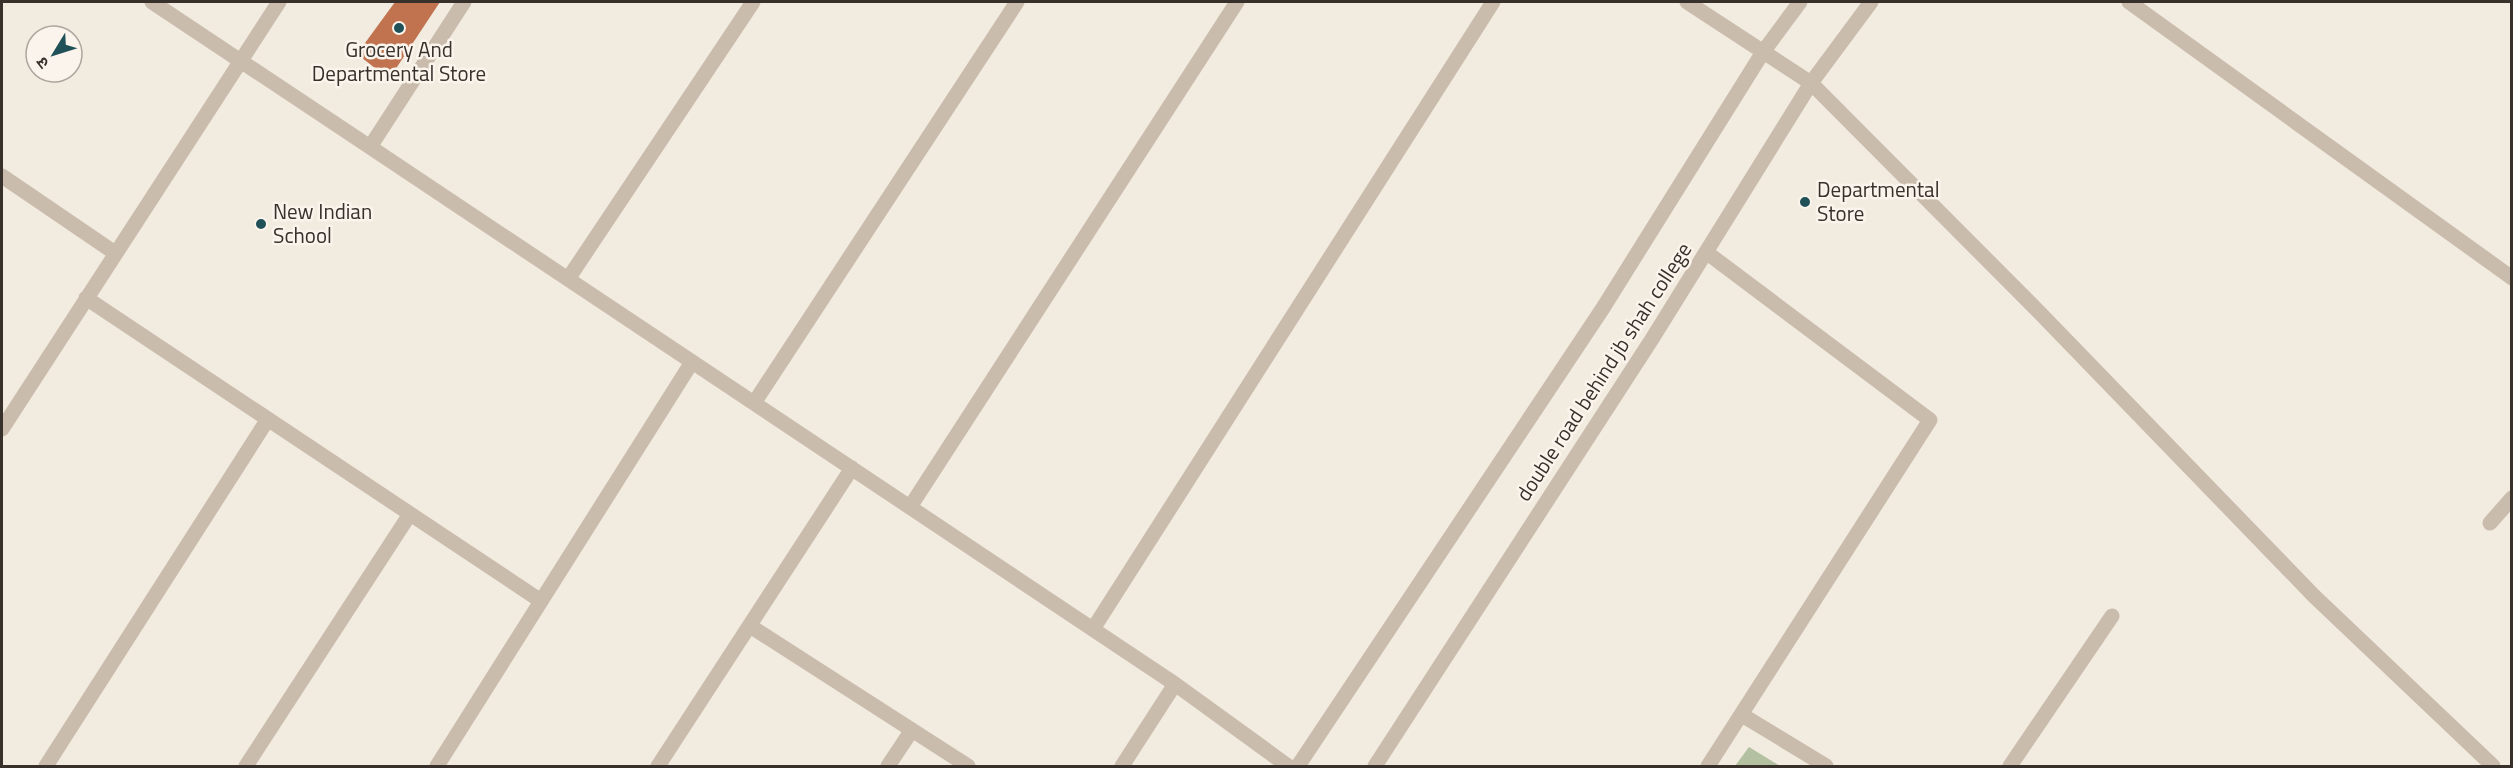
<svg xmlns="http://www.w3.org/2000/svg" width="2513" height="768" font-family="'Titillium Web','Noto Sans Devanagari',sans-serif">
	<rect width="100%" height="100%" fill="#f2ebe0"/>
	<!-- green -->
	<path fill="#b3c1a0" d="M1749 747 1780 766H1735Z"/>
	<!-- building -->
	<path fill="#c1734f" d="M395 2H440L389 79 357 54Z"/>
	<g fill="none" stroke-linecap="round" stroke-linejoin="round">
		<!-- street -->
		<path stroke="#cabcac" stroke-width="15" d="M152 2 370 147 464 2
			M1687 2 1811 83 2039 312 2314 596 2493 766
			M2129 2 2512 278
			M370 147 1175 684 1288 766
			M2 176 115 253
			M1706 252 1930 420 1708 766
			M568 279 753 2
			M86 298 541 601
			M754 403 1017 2
			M2 429 279 2
			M910 507 1237 2
			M2490 523 2512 498
			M750 626 968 766
			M1093 629 1493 2
			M1742 715 1826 766
			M46 766 268 419
			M246 766 410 514
			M437 766 692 362
			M658 766 852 468
			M888 766 912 730
			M1122 766 1175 684
			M1298 766 1603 308 1763 52 1800 2
			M1375 766 1652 339 1811 83 1871 2
			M2010 766 2112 616"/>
	</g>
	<!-- markers -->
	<g fill="#215158" stroke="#faf4ec" stroke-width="2">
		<circle cx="399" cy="28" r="6"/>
		<circle cx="1805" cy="202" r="6"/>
		<circle cx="261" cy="224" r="6"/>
	</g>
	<g text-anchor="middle" stroke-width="5" stroke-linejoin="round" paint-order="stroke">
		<!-- poi labels -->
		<g font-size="21" fill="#38302a" stroke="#faf4ec" text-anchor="start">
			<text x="399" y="57" text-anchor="middle">Grocery And<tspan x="399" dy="24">Departmental Store</tspan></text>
			<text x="1817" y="197">Departmental<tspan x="1817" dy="24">Store</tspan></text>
			<text x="273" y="219">New Indian<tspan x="273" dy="24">School</tspan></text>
		</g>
		<!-- street labels -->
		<g font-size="21" fill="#38302a" stroke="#faf4ec">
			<text transform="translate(1604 372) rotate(-57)" y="7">double road behind jb shah college</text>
		</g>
	</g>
	<!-- border -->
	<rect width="2513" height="768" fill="none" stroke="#38302a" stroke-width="6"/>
	<!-- north arrow -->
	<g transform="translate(54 54) rotate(232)"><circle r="28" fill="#faf4ec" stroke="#aca69e" stroke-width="1.5"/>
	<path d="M0-4.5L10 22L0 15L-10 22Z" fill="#215158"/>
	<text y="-9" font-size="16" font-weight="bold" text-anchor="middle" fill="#38302a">उ</text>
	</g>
</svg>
